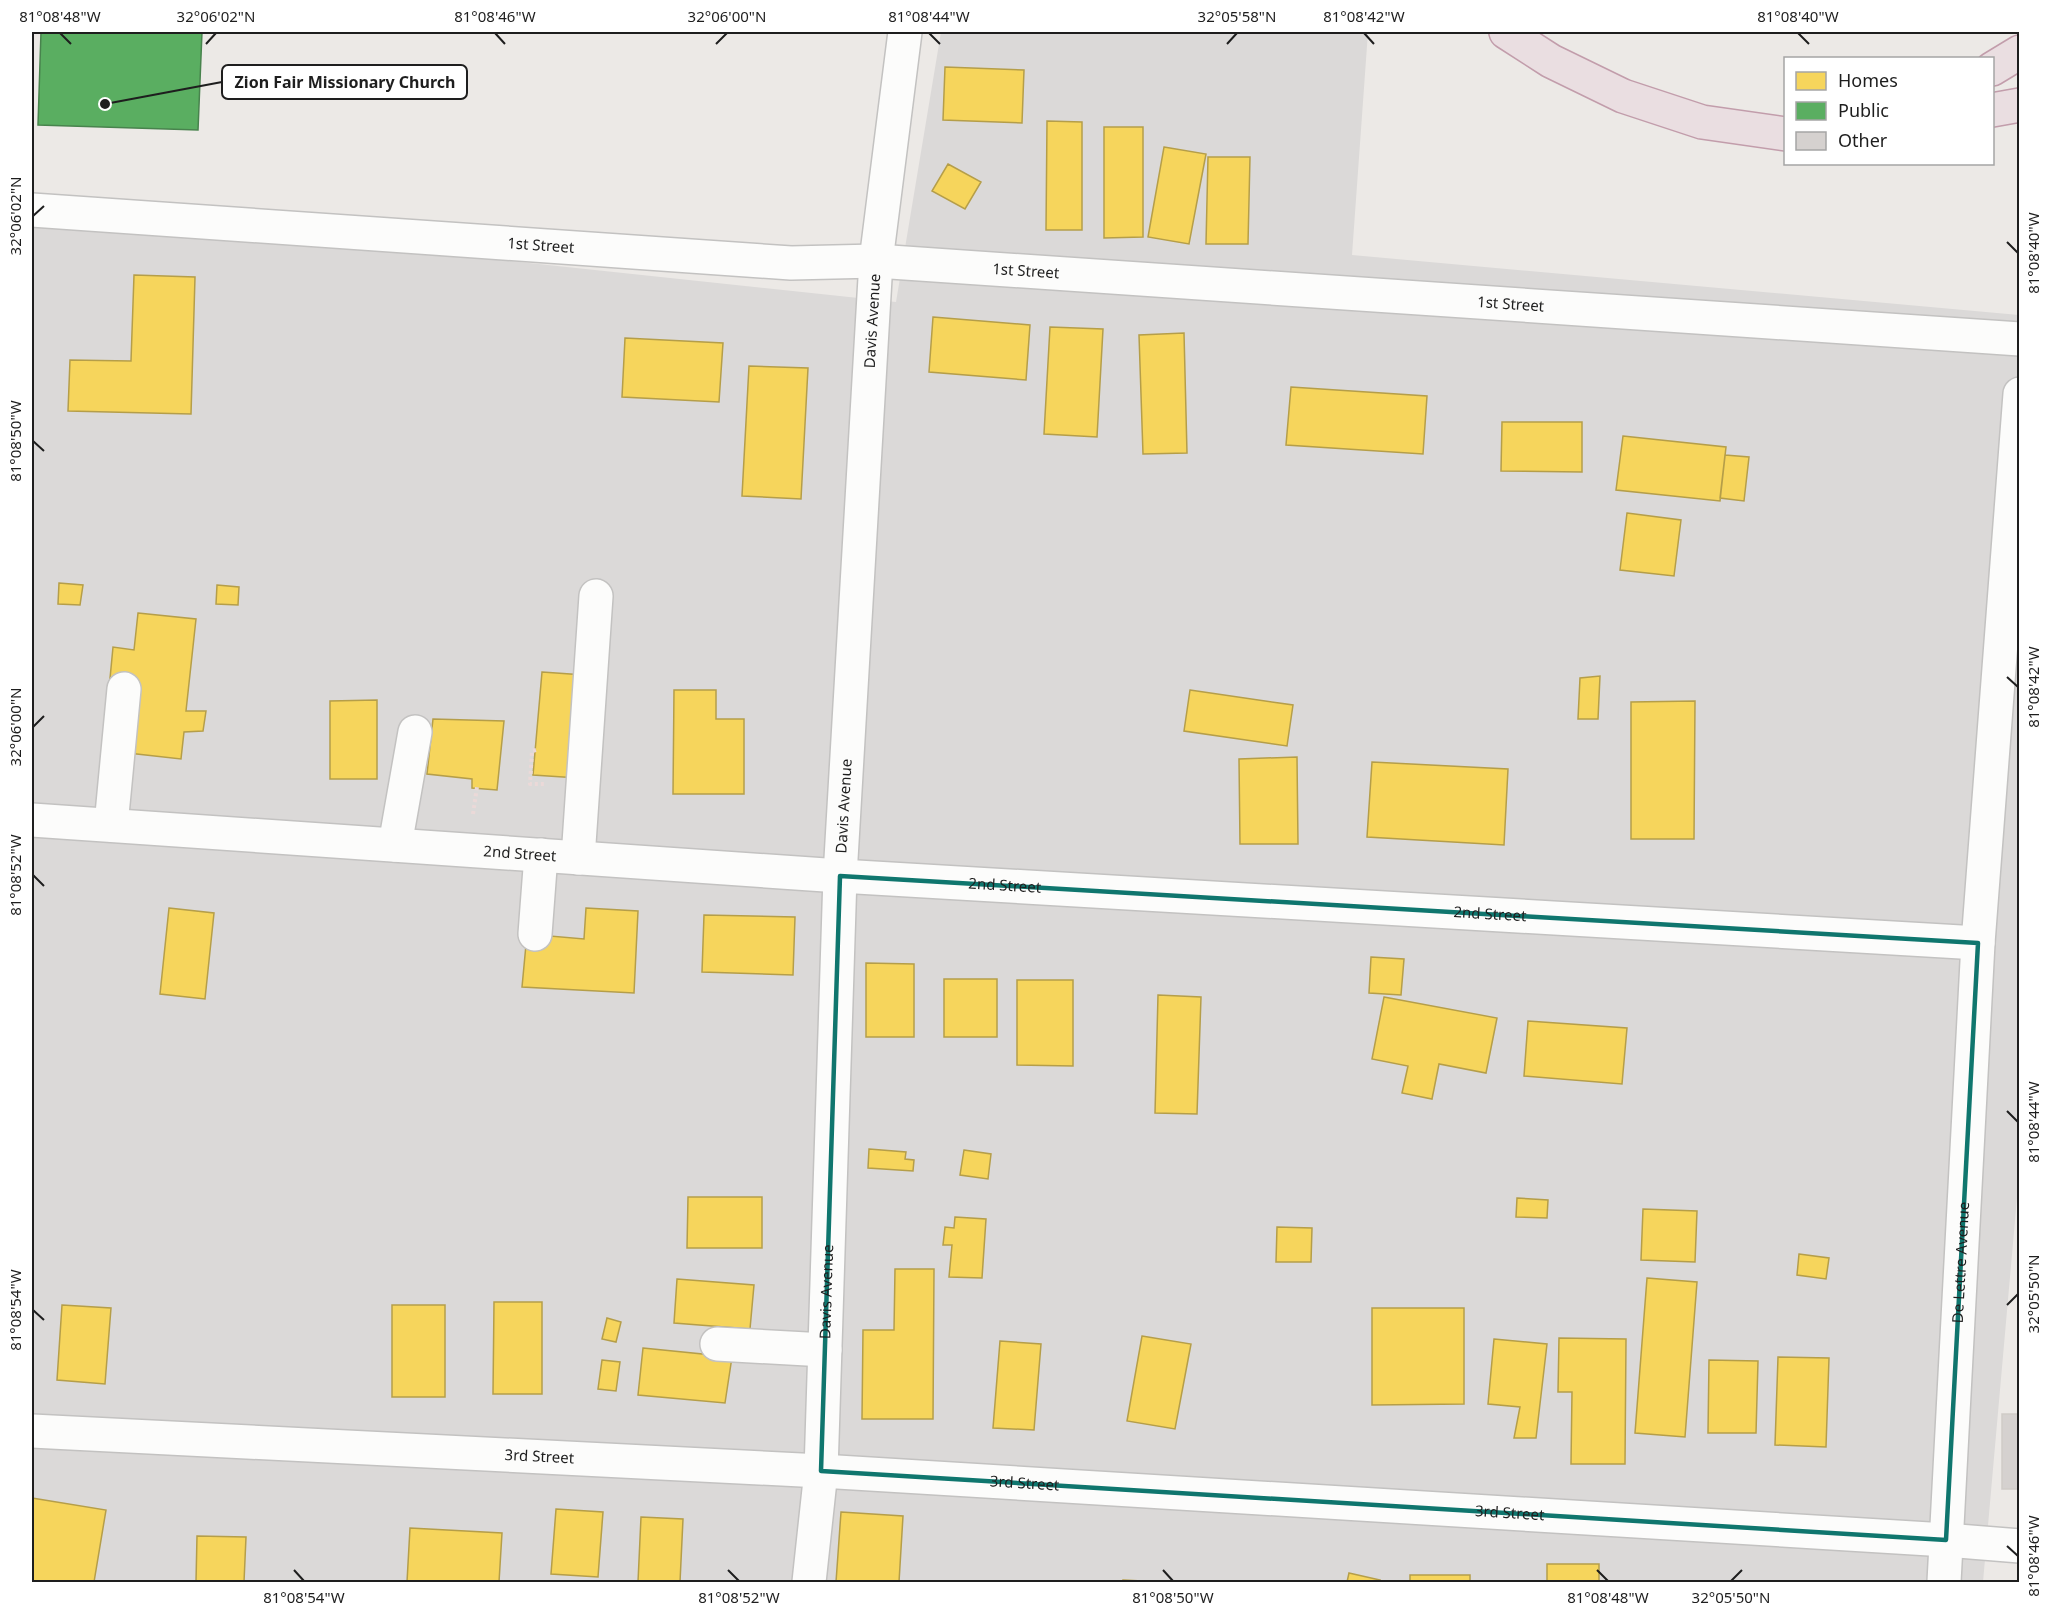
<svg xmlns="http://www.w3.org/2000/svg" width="2051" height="1614" font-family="'Noto Sans',sans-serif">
	<rect width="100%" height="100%" fill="#ece9e6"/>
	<!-- residential -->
	<path fill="#dbd9d8" d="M941 32H1368L1352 255 2019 315 2020 1164 1983 1582H32V210L896 302Z"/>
	<!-- homes -->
	<path fill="#f6d55c" stroke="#b59e49" stroke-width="1.5" d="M945 67 1024 70 1022 123 943 120Z
		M1047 121 1082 122V230H1046Z
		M1104 127H1143V237L1104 238Z
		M1164 147 1206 154 1189 244 1148 237Z
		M1208 157H1250L1248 244H1206Z
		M948 164 981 182 965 209 932 191Z
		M134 275 195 277 191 414 68 411 70 360 131 361Z
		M933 317 1030 325 1026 380 929 372Z
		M1050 327 1103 329 1097 437 1044 434Z
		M1184 333 1187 453 1143 454 1139 335Z
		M625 338 723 343 719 402 622 397Z
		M749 366 808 368 801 499 742 496Z
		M1291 387 1427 396 1423 454 1286 445Z
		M1502 422H1582V472L1501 471Z
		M1623 436 1726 447 1720 501 1616 490Z
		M1725 455 1749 457 1744 501 1720 498Z
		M1627 513 1681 520 1674 576 1620 570Z
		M59 583 83 585 80 605 58 604Z
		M217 585 239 587 238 605 216 604Z
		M138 613 196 619 186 711H206L203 731 184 732 181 759 128 753 109 689 113 647 134 650Z
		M542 672 584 675 578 778 533 775Z
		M1600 676 1598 719H1578L1580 678Z
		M674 690H716V719H744V794H673Z
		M1190 690 1293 705 1287 746 1184 731Z
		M377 700V779H330V701Z
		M1695 701 1694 839H1631V702Z
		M433 719 504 721 497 790 472 788V779L427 774Z
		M1297 757 1298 844H1240L1239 759Z
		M1372 762 1508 769 1504 845 1367 837Z
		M169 908 214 913 205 999 160 994Z
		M586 908 638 911 634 993 522 987 527 934 584 939Z
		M704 915 795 917 793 975 702 972Z
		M1371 957 1404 959 1401 995 1369 993Z
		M866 963 914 964V1037H866Z
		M944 979H997V1037H944Z
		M1017 980H1073V1066L1017 1065Z
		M1158 995 1201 997 1197 1114 1155 1113Z
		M1384 997 1497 1018 1486 1073 1439 1064 1432 1099 1402 1093 1408 1066 1372 1059Z
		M1528 1021 1627 1028 1622 1084 1524 1076Z
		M869 1149 906 1152 905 1159 914 1160 913 1171 868 1168Z
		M964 1150 991 1154 988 1179 960 1175Z
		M688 1197H762V1248H687Z
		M1517 1198 1548 1200 1547 1218 1516 1217Z
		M1643 1209 1697 1211 1695 1262 1641 1260Z
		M955 1217 986 1219 982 1278 949 1277 952 1245H943L945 1227 954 1228Z
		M1277 1227 1312 1228 1311 1262H1276Z
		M1799 1254 1829 1258 1826 1279 1797 1275Z
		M895 1269H934L933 1419H862L863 1330H894Z
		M1647 1278 1697 1282 1685 1437 1635 1433Z
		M677 1279 754 1285 750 1329 674 1323Z
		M494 1302H542V1394H493Z
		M62 1305 111 1308 105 1384 57 1380Z
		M392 1305H445V1397H392Z
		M1372 1308H1464V1404L1372 1405Z
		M607 1318 621 1322 616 1342 602 1339Z
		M1142 1336 1191 1344 1175 1429 1127 1421Z
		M1559 1338 1626 1339 1625 1464H1571L1572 1392H1558Z
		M1494 1339 1547 1344 1536 1438H1514L1520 1407 1488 1404Z
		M1000 1341 1041 1344 1034 1430 993 1428Z
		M643 1348 732 1357 725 1403 638 1395Z
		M1778 1357 1829 1358 1826 1447 1775 1445Z
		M602 1360 620 1362 616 1391 598 1389Z
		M1709 1360 1758 1361 1756 1433H1708Z
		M32 1498 106 1510 94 1582H32Z
		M556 1509 603 1512 598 1577 551 1574Z
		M841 1512 903 1516 899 1582H836Z
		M641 1517 683 1519 680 1582H638Z
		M410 1528 502 1533 499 1582H407Z
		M197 1536 246 1537 244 1582H196Z
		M1547 1564H1599V1582H1547Z
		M1349 1573 1380 1580 1379 1582H1347Z
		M1410 1575H1470V1582H1410Z
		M1123 1580 1162 1582H1123Z"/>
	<!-- public -->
	<path fill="#5aae61" stroke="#48834d" stroke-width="1.5" d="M41 32H202L198 130 38 125Z"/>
	<!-- building -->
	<path fill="#d5d1cf" stroke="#cfcbc8" stroke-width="1.5" d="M2002 1414H2020V1489H2002Z"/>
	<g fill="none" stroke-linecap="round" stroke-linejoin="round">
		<defs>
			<g id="minor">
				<path id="s1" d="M32 210 791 263 876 261 2020 339"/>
				<path id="s2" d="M32 820 840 876 1978 943"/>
				<path d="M111 825 124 689"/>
				<path d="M395 845 415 732"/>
				<path d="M578 858 596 596"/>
				<path d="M535 934 541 855"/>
				<path d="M717 1344 825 1350"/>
				<path id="s3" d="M32 1431 821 1471 1946 1540 2020 1546"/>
				<path id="s4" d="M809 1582 821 1471 840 876 876 261 905 32"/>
				<path id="s5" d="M1944 1582 1978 943 2020 394"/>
			</g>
			<path id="highway" d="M1506 32 1551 61 1623 96 1702 122 1786 134
				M1992 69 2020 52
				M1992 110 2020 105"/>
		</defs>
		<!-- minor casing -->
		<use href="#minor" stroke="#c3c2c1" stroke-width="36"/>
		<!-- highway casing -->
		<use href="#highway" stroke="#c29dab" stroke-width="36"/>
		<!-- path -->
		<path stroke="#ebd9d8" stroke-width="4" stroke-dasharray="3 3" stroke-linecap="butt" d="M536 750 532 751 530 784H546
			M473 814 477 787"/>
		<!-- minor -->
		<use href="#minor" stroke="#fcfcfb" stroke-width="33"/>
		<!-- highway -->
		<use href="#highway" stroke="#eadee1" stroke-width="33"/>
	</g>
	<!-- marked area -->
	<path fill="none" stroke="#0f766e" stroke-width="4.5" stroke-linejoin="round" d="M840 876 1978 943 1946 1540 821 1471Z"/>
	<!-- ticks -->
	<path fill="none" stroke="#1e1e1e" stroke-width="2" d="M60 33 71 44M495 33 505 44M929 33 940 44M1364 33 1374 44M1798 33 1809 44M206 44 216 33M716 44 727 33M1227 44 1237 33M33 216 44 206M2007 242 2018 253M33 441 44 451M2007 677 2018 687M33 727 44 716M33 875 44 886M2007 1111 2018 1122M2007 1305 2018 1294M33 1310 44 1320M2007 1546 2018 1556M294 1570 304 1581M728 1570 739 1581M1163 1570 1173 1581M1597 1570 1608 1581M1731 1581 1742 1570"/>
	<g text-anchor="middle" stroke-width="6" stroke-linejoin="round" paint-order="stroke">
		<!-- street labels -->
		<g font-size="15" fill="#1e1e1e" stroke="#fff">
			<text dy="5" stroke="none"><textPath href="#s1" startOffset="510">1st Street</textPath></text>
			<text dy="5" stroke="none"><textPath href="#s1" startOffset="996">1st Street</textPath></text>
			<text dy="5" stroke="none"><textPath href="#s1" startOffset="1482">1st Street</textPath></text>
			<text dy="5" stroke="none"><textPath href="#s4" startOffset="1263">Davis Avenue</textPath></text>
			<text dy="5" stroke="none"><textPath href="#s4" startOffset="777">Davis Avenue</textPath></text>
			<text dy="5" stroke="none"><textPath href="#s2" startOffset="489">2nd Street</textPath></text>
			<text dy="5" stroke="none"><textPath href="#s2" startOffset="975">2nd Street</textPath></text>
			<text dy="5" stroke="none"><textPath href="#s2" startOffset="1461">2nd Street</textPath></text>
			<text dy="5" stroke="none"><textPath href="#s5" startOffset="320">De Lettre Avenue</textPath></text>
			<text dy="5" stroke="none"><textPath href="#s4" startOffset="291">Davis Avenue</textPath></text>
			<text dy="5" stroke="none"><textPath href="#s3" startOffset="508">3rd Street</textPath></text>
			<text dy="5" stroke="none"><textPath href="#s3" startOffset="994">3rd Street</textPath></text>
			<text dy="5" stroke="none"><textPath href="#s3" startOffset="1480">3rd Street</textPath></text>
		</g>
	</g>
	<!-- callouts -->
	<path fill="none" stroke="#1e1e1e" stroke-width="2" d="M105 104L222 82"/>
	<circle fill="#1e1e1e" stroke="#fff" stroke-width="2" cx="105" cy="104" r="6"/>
	<rect fill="#fff" stroke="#1e1e1e" stroke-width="2" x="222" y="65" width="245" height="34" rx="6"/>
	<g font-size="16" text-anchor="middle" font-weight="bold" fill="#1e1e1e">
		<text x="345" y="88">Zion Fair Missionary Church</text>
	</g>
	<!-- border -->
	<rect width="2051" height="1614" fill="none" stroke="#ffffff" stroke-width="66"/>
	<!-- legend -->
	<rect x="1784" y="57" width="210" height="108" fill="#ffffff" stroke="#a5a5a5" stroke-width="1.5"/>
	<rect x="1796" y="72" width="30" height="18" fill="#f6d55c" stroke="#a5a5a5" stroke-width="1.5"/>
	<text x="1838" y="87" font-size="18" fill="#1e1e1e">Homes</text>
	<rect x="1796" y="102" width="30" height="18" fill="#5aae61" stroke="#a5a5a5" stroke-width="1.5"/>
	<text x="1838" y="117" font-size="18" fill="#1e1e1e">Public</text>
	<rect x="1796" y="132" width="30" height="18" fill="#d5d1cf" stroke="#a5a5a5" stroke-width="1.5"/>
	<text x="1838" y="147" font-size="18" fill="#1e1e1e">Other</text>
	<rect x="33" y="33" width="1985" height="1548" fill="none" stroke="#1e1e1e" stroke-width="2"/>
	<g font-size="15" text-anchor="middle" fill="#1e1e1e">
		<text x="60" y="22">81°08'48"W</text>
		<text x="216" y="22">32°06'02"N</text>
		<text x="495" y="22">81°08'46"W</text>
		<text x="727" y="22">32°06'00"N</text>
		<text x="929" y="22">81°08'44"W</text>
		<text x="1237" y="22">32°05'58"N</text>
		<text x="1364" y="22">81°08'42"W</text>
		<text x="1798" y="22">81°08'40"W</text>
		<text transform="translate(16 216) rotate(-90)" y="5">32°06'02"N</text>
		<text transform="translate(2034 253) rotate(-90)" y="5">81°08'40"W</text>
		<text transform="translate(16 441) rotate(-90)" y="5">81°08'50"W</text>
		<text transform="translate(2034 687) rotate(-90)" y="5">81°08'42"W</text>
		<text transform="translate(16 727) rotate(-90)" y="5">32°06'00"N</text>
		<text transform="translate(16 875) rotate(-90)" y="5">81°08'52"W</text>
		<text transform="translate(2034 1122) rotate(-90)" y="5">81°08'44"W</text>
		<text transform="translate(2034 1294) rotate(-90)" y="5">32°05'50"N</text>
		<text transform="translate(16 1310) rotate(-90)" y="5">81°08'54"W</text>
		<text transform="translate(2034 1556) rotate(-90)" y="5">81°08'46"W</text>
		<text x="304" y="1603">81°08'54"W</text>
		<text x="739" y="1603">81°08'52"W</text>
		<text x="1173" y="1603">81°08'50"W</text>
		<text x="1608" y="1603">81°08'48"W</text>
		<text x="1731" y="1603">32°05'50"N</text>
	</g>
</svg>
